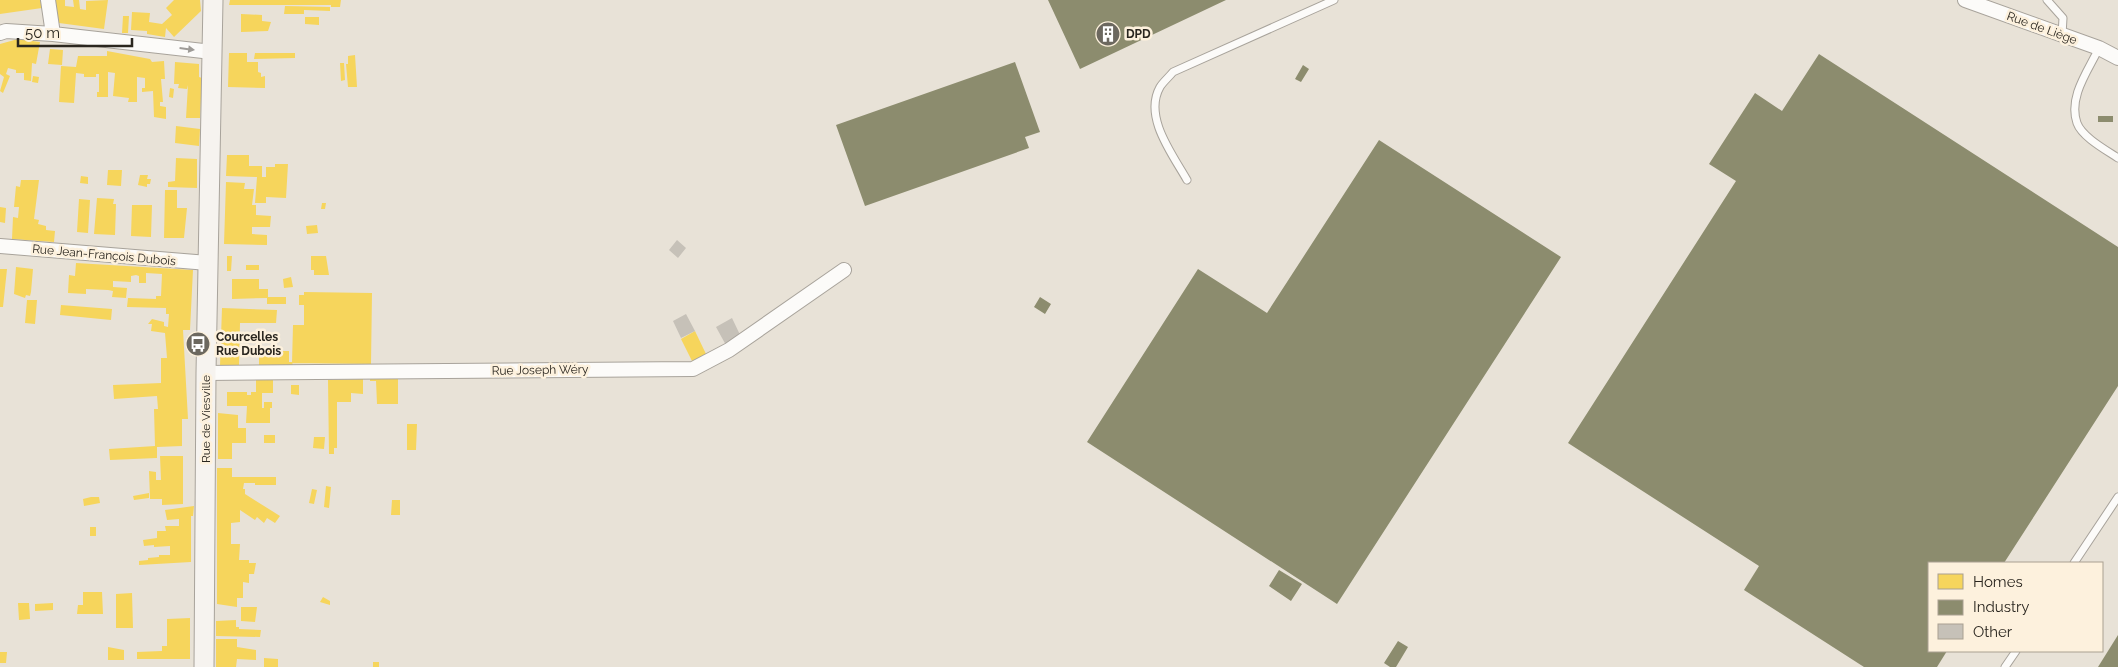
<svg xmlns="http://www.w3.org/2000/svg" width="2118" height="667" font-family="Raleway,sans-serif">
	<rect width="100%" height="100%" fill="#e8e2d7"/>
	<!-- homes -->
	<path fill="#f6d55c" d="M0 0H47L49 7 0 14Z
		M54 0H65V6L74 7 73 0H79L80 9 86 10V1L108 0 104 29 59 23 57 19Z
		M174 0H200L201 11 174 37 166 28 165 37 147 34V31L131 30 132 12 150 13 149 22 162 24 172 15 166 8Z
		M230 0H341L340 7H331V5H229Z
		M285 6 330 7V11L304 10V14H284Z
		M241 14 262 15V21L271 22 268 31 241 32Z
		M123 16H129L128 33H122Z
		M305 17H319V25L305 24Z
		M18 39 40 42 36 64 32 63 31 81 24 80V73H16V70L8 68 6 74 10 76 3 93 0 91 4 77 0 74V44Z
		M50 49 63 50 62 65 48 64Z
		M107 51 150 59 152 62 164 61 165 79H161L163 102H160V106L166 107V119L154 117 153 91 142 92V88H145V78L137 77V102H128L129 98 113 96 115 73 108 72V97H97V92H99V74H96V77H84V74L76 73 74 103 59 102 61 66 76 67 78 56H107Z
		M229 53H247V62H258V72L261 73V77L265 76V88L228 87Z
		M255 53H295V58L254 59Z
		M355 55 357 87H348L346 64H348V56Z
		M175 62 199 64V77L202 78 200 118H186L188 85 187 89 178 88 179 84H174Z
		M340 63H344L345 80 341 81Z
		M33 76 39 77 38 83 32 82Z
		M170 88 174 89 173 98 169 97Z
		M176 126 200 129 199 146 175 143Z
		M227 155H249V166H262V177H266V167H275V164H288L286 198 266 197V203H255L257 177 226 176Z
		M176 158 197 159V188L168 187V182L175 181Z
		M108 170H122L121 186 107 185Z
		M140 175H148L147 179H151L150 184H147V187L138 185Z
		M81 176 88 177V184L80 183Z
		M21 180H39L34 219 39 220 38 224 46 226V230L55 231 54 242 12 239 13 217 18 218 19 207H14L16 186 20 187Z
		M226 182 245 183 244 189H254L252 205H256V215L271 216 270 227H252V234L267 235V245L224 244Z
		M165 190H177V208H187L184 238H164Z
		M97 198 114 199 113 204H116L115 235 94 234Z
		M79 199 90 200 88 233 77 232Z
		M322 203H326L325 209H321Z
		M132 205H152L151 237 131 236Z
		M0 207 6 208 5 223 0 222Z
		M317 225 318 233 307 234 306 226Z
		M227 256H232L231 271H227Z
		M311 256H326L329 275H314V270H311Z
		M76 263 193 270 190 330H183L188 419H182V446L157 447V458L110 460 109 449 155 446 154 409H158L157 396 114 399 113 385 161 383V358H167L165 333 151 331 152 324H148L152 319 164 322V326L168 327 169 314H166V308L127 307 128 298 156 299V296H161L162 274 146 273V283H139V276L136 275 131 276V282L113 281V287L127 288 126 298 112 297 113 291 108 290 86 289V294L68 293 69 275 75 276Z
		M246 265H259V270H246Z
		M16 267 33 269 31 292 30 296 26 295 25 298 14 294Z
		M0 269H7L3 307H0Z
		M291 277 293 287 284 288 283 279Z
		M232 279H259V289H268V297H286V304H267V298L232 299Z
		M304 292 372 293 371 364 292 363 293 325H304V305H299V295H304Z
		M27 300H37L35 324 25 323Z
		M61 305 112 309 111 320 60 315Z
		M222 308 277 310 276 323H240L239 366H220Z
		M695 331 706 354 692 361 681 339Z
		M259 351H289V362H292L293 366H259Z
		M398 375V404H377L376 381H370V376Z
		M363 379V394L351 393V402H337V448H334V454H329L328 380Z
		M256 380H273V393H262V408H264V402H272V408H270V423H246L247 406H227V392H247V395H251V392H256Z
		M291 385H299V395L291 394Z
		M218 413 238 415V428H246V443H232V459H218Z
		M407 424H417L416 450H407Z
		M264 435H275V443H264Z
		M314 437H325L324 449 313 448Z
		M160 456H183V504L162 505V499H150L149 471 156 472V480H161Z
		M217 468H232V477H276V485H255V483H244L243 489H245V494L280 516 275 523 267 518 264 523 257 517 255 520 240 510V522L231 523V544H240L239 560H249V563H256L254 574H249V583L243 582V598H237V607L217 604Z
		M326 486 331 487 329 508 324 507Z
		M312 489 317 490 314 504 309 503Z
		M149 493V498L134 500 133 496Z
		M91 497H99L100 503 84 506 83 499Z
		M392 500H400V515H391Z
		M194 506 193 516H191V562L139 565V561L148 560V558L159 557V555H170V546L154 547V545L144 546 143 540 157 538V531H166L165 526H179V519L167 520 165 510Z
		M90 527H96V536H90Z
		M83 592H102L103 614H77L78 605H83Z
		M132 593 133 628H116V594Z
		M323 597 330 601V605L320 602Z
		M18 603H29L30 619 19 620Z
		M53 603V610L35 611V604Z
		M241 607H257L255 622 241 621Z
		M190 618V659H137V652L162 651V646H167V619Z
		M236 620V627H239V629L261 630 260 637 216 636V621Z
		M216 639H237V647L256 650V660L237 659 236 667H216Z
		M108 647 124 650V660H108Z
		M0 652H7L6 663H0Z
		M264 658 278 659V667H264Z
		M373 662H379V667H373Z"/>
	<!-- industry -->
	<path fill="#8c8c6e" d="M1048 0H1226L1080 69Z
		M1819 54 2118 247V386L2004 563H1929V651H1947L1937 667H1864L1744 590 1759 566 1568 443 1736 181 1709 164 1755 93 1782 111Z
		M1015 62 1040 132 1025 137 1029 148 865 206 836 125Z
		M1303 65 1309 69 1301 82 1295 79Z
		M2098 116H2113V122H2098Z
		M1379 140 1561 257 1337 604 1087 442 1198 269 1267 313Z
		M1040 297 1051 304 1045 314 1034 307Z
		M1279 570 1302 584 1291 601 1269 586Z
		M2118 635V667H2098Z
		M1398 641 1408 647 1396 667H1390L1384 663Z"/>
	<!-- building -->
	<path fill="#c6c1b8" d="M677 240 686 248 678 258 669 250Z
		M686 314 695 331 681 338 673 321Z
		M732 318 742 339 727 347 716 327Z"/>
	<g fill="none" stroke-linecap="round" stroke-linejoin="round">
		<defs>
			<path id="lane" d="M2047 0 2063 18 2062 35
				M2099 48C2088 71 2068 97 2077 123 2082 137 2106 150 2118 158
				M1187 180C1173 155 1143 117 1160 87 1163 82 1169 77 1173 72L1334 0
				M2074 563 2118 497
				M2005 667 2016 651"/>
			<path id="street" d="M48 0 53 34
				M1965 0 2099 48 2118 58
				M0 33 6 31 53 34 212 52
				M0 246 208 263
				M206 373 693 369 729 350 844 270"/>
			<path id="secondary" d="M204 667 206 373 213 0"/>
		</defs>
		<!-- lane casing -->
		<use href="#lane" stroke="#a8a39b" stroke-width="9"/>
		<!-- street casing -->
		<use href="#street" stroke="#a8a39b" stroke-width="16"/>
		<!-- secondary casing -->
		<use href="#secondary" stroke="#a8a39b" stroke-width="21"/>
		<!-- lane -->
		<use href="#lane" stroke="#fcfbf9" stroke-width="7"/>
		<!-- street -->
		<use href="#street" stroke="#fcfbf9" stroke-width="14"/>
		<!-- secondary -->
		<use href="#secondary" stroke="#f6f3ef" stroke-width="19"/>
	</g>
	<!-- one-way arrows -->
	<defs><path id="oneway-solid" d="M-6-.8H1V-3.2L6.5 0L1 3.2V.8H-6Z" transform="scale(1.25)"/></defs>
	<use fill="#9e9b97" href="#oneway-solid" transform="translate(187 49) rotate(7)"/>
	<!-- icons -->
	<defs>
		<symbol id="building-disc" viewBox="-11 -11 22 22"><circle r="9.5" fill="#6c685f" stroke="#fdf1dd"/><path d="M-4-6H4V6H1V3H-1V6H-4ZM-2.5-4.3h1.7v1.8h-1.7ZM.8-4.3h1.7v1.8H.8ZM-2.5-1h1.7V.8h-1.7ZM.8-1h1.7V.8H.8Z" fill="#fff"/></symbol>
		<symbol id="bus-disc" viewBox="-11 -11 22 22"><circle r="9.5" fill="#6c685f" stroke="#fdf1dd"/><path d="M-5-6H5V4H4V6H2V4H-2V6H-4V4H-5ZM-3.5-4V0h7V-4ZM-3.5 1.2v1.5H-2V1.2ZM2 1.2v1.5H3.5V1.2Z" fill="#fff"/></symbol>
	</defs>
	<g fill-rule="evenodd">
		<use href="#building-disc" x="1094" y="20" width="28" height="28"/>
		<use href="#bus-disc" x="184" y="330" width="28" height="28"/>
	</g>
	<g text-anchor="middle" stroke-width="5" stroke-linejoin="round" paint-order="stroke">
		<!-- street labels -->
		<g font-size="12" fill="#2a261f" stroke="#fdf1dd">
			<text transform="translate(2042 28) rotate(20)" y="4">Rue de Liège</text>
			<text transform="translate(104 255) rotate(5)" y="4">Rue Jean-François Dubois</text>
			<text transform="translate(540 370) rotate(-1)" y="4">Rue Joseph Wéry</text>
			<text transform="translate(206 419) rotate(-90)" y="4">Rue de Viesville</text>
		</g>
		<!-- poi labels -->
		<g font-size="12" font-weight="bold" fill="#2a261f" stroke="#fdf1dd" text-anchor="start">
			<text x="1126" y="38">DPD</text>
			<text x="216" y="341">Courcelles<tspan x="216" dy="14">Rue Dubois</tspan></text>
		</g>
	</g>
	<!-- legend -->
	<rect x="1928" y="562" width="175" height="90" fill="#fdf1dd" stroke="#a9a091"/>
	<rect x="1938" y="574" width="25" height="15" fill="#f6d55c" stroke="#a9a091"/>
	<text x="1973" y="587" font-size="15" fill="#2a261f">Homes</text>
	<rect x="1938" y="600" width="25" height="15" fill="#8c8c6e" stroke="#a9a091"/>
	<text x="1973" y="612" font-size="15" fill="#2a261f">Industry</text>
	<rect x="1938" y="624" width="25" height="15" fill="#c6c1b8" stroke="#a9a091"/>
	<text x="1973" y="637" font-size="15" fill="#2a261f">Other</text>
	<!-- scale -->
	<path d="M18 38v8h114v-8" fill="none" stroke="#2a261f" stroke-width="2.5"/>
	<text x="25" y="38" font-size="15" fill="#2a261f" stroke="#fdf1dd" stroke-width="4" paint-order="stroke">50 m</text>
</svg>
